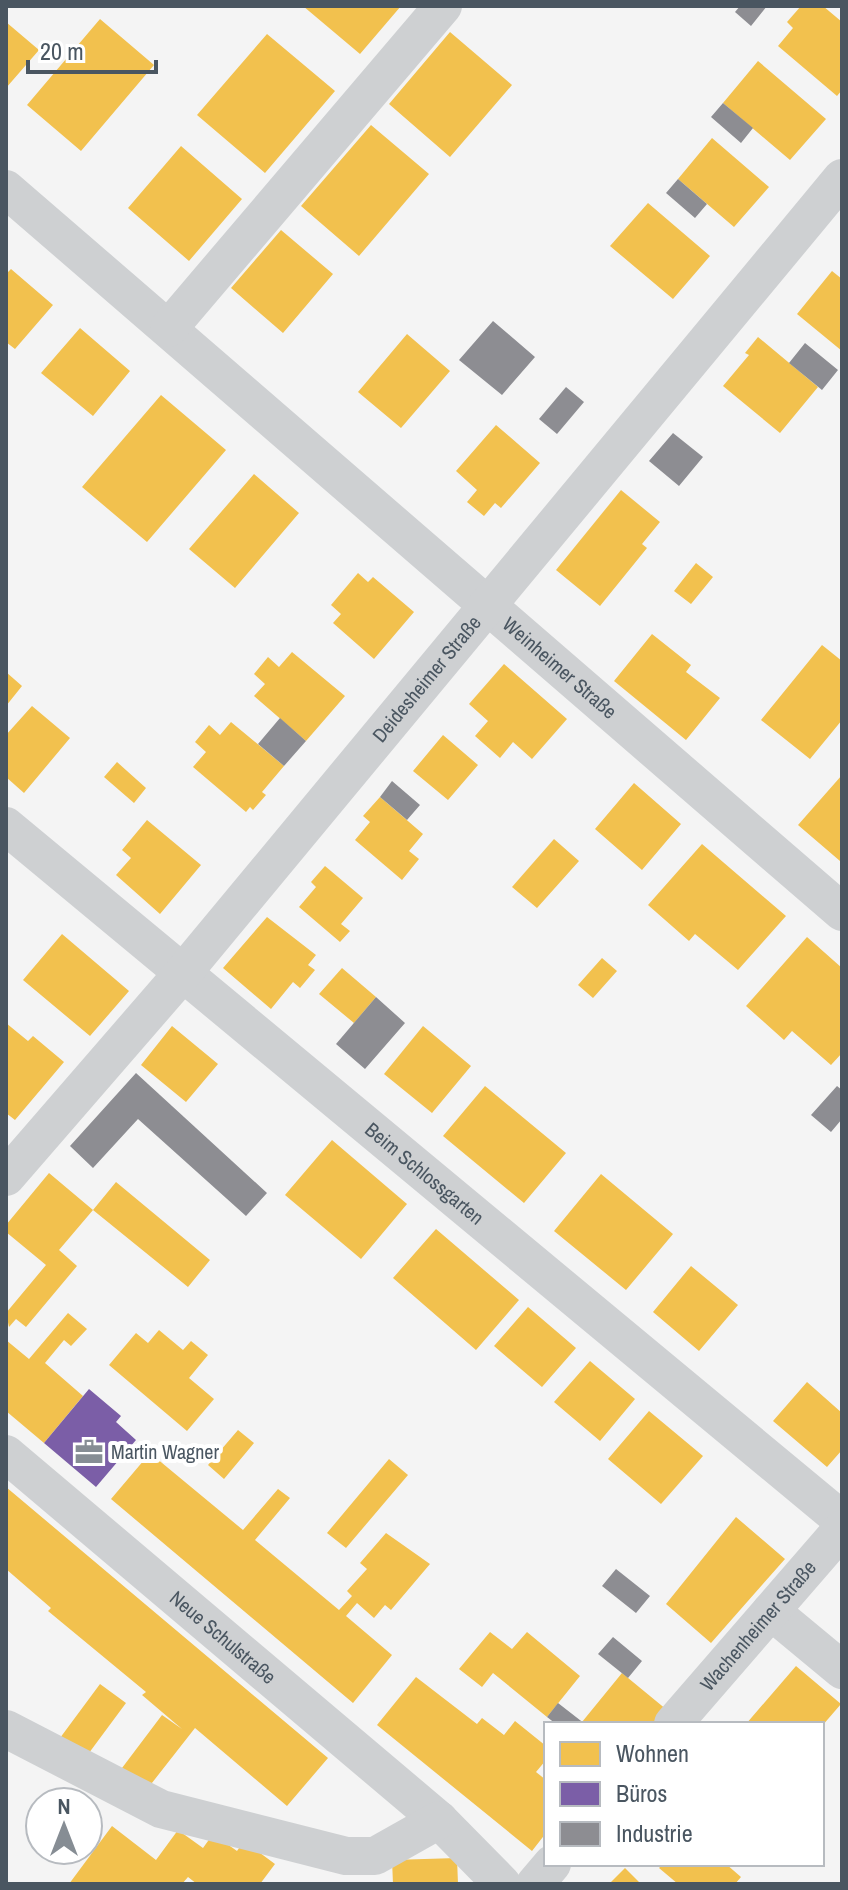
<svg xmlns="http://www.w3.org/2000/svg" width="848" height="1890" font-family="'Archivo Narrow',sans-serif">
	<rect width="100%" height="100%" fill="#f4f4f4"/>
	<!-- homes -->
	<path fill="#f2c14e" d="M303 6H401L360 54Z
		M801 6H823L842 22V90L837 96 778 46 793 28 787 22Z
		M100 19 154 65 81 151 27 105Z
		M6 22 39 50 6 88Z
		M450 32 512 85 450 157 389 104Z
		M267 34 335 91 265 173 197 115Z
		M758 61 826 119 790 160 723 103Z
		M371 125 429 174 359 256 301 206Z
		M712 138 769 187 734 227 678 179Z
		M181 146 242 199 189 261 128 208Z
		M648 203 710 256 673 299 610 246Z
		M281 230 333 274 283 333 231 288Z
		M11 269 53 305 15 349 6 342V274Z
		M832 271 842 279V351L797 314Z
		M80 328 130 371 93 416 41 373Z
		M407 334 450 371 401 428 358 392Z
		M758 337 818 387 780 433 723 386 749 355 745 353Z
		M161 395 226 450 147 542 82 487Z
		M496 425 540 463 501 508 495 503 484 516 467 502 477 490 456 471Z
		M254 474 299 513 235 588 189 549Z
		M621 490 660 522 642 544 647 548 600 606 556 570Z
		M696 563 713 577 691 604 674 591Z
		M358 573 368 582 373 577 414 612 374 659 333 623 341 614 331 605Z
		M652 634 691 665 686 672 720 698 686 740 614 681Z
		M822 645 842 661V720L810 759 761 720Z
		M292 652 345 696 306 741 254 696 265 684 254 674 268 657 279 667Z
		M504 664 567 719 532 759 513 742 500 758 475 736 488 721 469 704Z
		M6 672 22 686 6 706Z
		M32 706 70 738 24 793 6 777V735Z
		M231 722 284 766 262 792 266 795 253 810 250 807 246 812 193 767 206 752 195 742 209 725 220 735Z
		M443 735 478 765 448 800 413 771Z
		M117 762 146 788 134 803 104 777Z
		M842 775V859L840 861 798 825Z
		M634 783 681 824 642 870 595 829Z
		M380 797 423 834 409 851 419 859 402 880 355 840 370 822 363 816Z
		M147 820 201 865 160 914 116 875 131 858 122 850Z
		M554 839 579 861 537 908 512 887Z
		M702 844 786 916 738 970 695 934 689 941 648 905Z
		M325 866 363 898 341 924 350 931 340 942 299 907 316 887 311 882Z
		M267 917 316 955 308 965 315 970 300 988 293 982 271 1009 223 968Z
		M62 934 129 991 90 1036 23 980Z
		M807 937 842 968V1053L831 1065 792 1031 784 1040 746 1006Z
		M602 958 617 971 593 998 578 985Z
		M342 968 376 997 354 1023 319 994Z
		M6 1023 28 1041 33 1036 64 1062 15 1120 6 1113Z
		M172 1026 218 1064 186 1102 141 1065Z
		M423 1026 471 1066 432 1113 384 1074Z
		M485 1086 566 1153 524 1203 443 1136Z
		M332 1140 407 1204 361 1259 285 1195Z
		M49 1173 93 1210 59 1250 77 1266 26 1327 16 1319 9 1327 6 1313 46 1265 6 1232V1225Z
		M601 1174 673 1234 626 1290 554 1231Z
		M116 1182 210 1260 188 1287 93 1210Z
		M436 1229 519 1300 476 1350 393 1278Z
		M691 1266 738 1305 699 1351 653 1312Z
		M528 1307 576 1348 542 1387 494 1346Z
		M68 1313 87 1329 71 1346 64 1340 45 1363 83 1396 44 1443 6 1411V1340L29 1359Z
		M159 1330 183 1350 191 1341 208 1355 189 1378 214 1399 187 1431 109 1365 136 1333 148 1343Z
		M590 1361 635 1399 600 1441 554 1402Z
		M807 1382 842 1413V1450L827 1467 773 1421Z
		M649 1411 703 1456 661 1504 608 1459Z
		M238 1430 254 1443 224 1479 208 1465Z
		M150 1453 243 1530 278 1489 290 1498 255 1540 339 1610 352 1596 347 1591 367 1569 360 1563 386 1533 430 1564 391 1610 385 1605 374 1618 357 1603 346 1616 392 1655 353 1703 111 1499Z
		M389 1459 408 1475 346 1548 327 1533Z
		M6 1487 328 1758 287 1806 195 1728 148 1788 122 1768 162 1715 182 1729 142 1695 146 1692 48 1611 51 1608 6 1569Z
		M736 1517 785 1559 711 1643 666 1604Z
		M490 1632 512 1649 527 1632 580 1676 547 1717 493 1673 482 1687 459 1669Z
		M796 1666 841 1704 822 1726 746 1724Z
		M622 1673 667 1710 655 1724H585L582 1722Z
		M416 1677 477 1724 482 1718 504 1735 515 1721 546 1746V1760L536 1772 546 1780V1833L532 1851 377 1725Z
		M100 1684 126 1703 86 1757 60 1738Z
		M112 1826 156 1860 178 1830 203 1848 213 1834 237 1851 244 1841 275 1864 260 1884H197L188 1877 182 1884H69Z
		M457 1858 458 1884H393L392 1860Z
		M663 1864H726L741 1877 735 1884H678L659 1868Z
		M625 1868 641 1884H609Z"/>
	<!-- offices -->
	<path fill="#7b5ea7" d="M89 1389 121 1416 116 1422 136 1440 96 1487 44 1443Z"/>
	<!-- industry -->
	<path fill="#8d8d92" d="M740 6H767L751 26 735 12Z
		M723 103 753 128 741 143 711 117Z
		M678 179 707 204 695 218 666 193Z
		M493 321 535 357 502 395 459 360Z
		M805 343 838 370 822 390 789 363Z
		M566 387 584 402 557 434 539 419Z
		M673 433 703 457 679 486 649 461Z
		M280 718 306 741 284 766 258 744Z
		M392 781 420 805 407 820 380 797Z
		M376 997 405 1023 365 1069 336 1044Z
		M136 1073 267 1193 246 1216 138 1119 93 1168 70 1146Z
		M837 1086 842 1090V1119L831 1132 811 1115Z
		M616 1569 650 1596 636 1613 602 1586Z
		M613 1637 642 1661 628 1678 598 1654Z
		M558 1703 585 1724H556L547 1717Z"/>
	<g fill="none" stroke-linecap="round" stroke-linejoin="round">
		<!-- minor -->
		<g stroke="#ced0d2" stroke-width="38">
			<path id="s1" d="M6 189 842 912"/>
			<path d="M169 328 443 6"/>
			<path id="s2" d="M6 826 842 1520"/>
			<path id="s3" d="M6 1177 182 974 842 178"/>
			<path id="s4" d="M6 1454 439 1820 502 1884"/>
			<path d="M771 1611 842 1670"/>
			<path id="s5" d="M673 1724 842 1529"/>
			<path d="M6 1729 161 1809 346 1856H375L439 1820"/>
			<path d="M535 1884 552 1864"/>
		</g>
	</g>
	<!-- icons -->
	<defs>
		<symbol id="office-bare" viewBox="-9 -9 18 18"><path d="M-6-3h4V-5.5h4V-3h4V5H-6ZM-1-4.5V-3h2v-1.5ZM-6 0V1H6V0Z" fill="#868d94" stroke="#fff" stroke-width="2.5" paint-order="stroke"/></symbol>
	</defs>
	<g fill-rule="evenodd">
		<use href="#office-bare" x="69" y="1432" width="40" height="40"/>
	</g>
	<g text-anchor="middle" stroke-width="8" stroke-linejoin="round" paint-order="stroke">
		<!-- street labels -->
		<g font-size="20" fill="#4a5661" stroke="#fff">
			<text dy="7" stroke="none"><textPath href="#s1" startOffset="732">Weinheimer Straße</textPath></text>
			<text dy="7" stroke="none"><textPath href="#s3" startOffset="652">Deidesheimer Straße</textPath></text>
			<text dy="7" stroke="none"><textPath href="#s2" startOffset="544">Beim Schlossgarten</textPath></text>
			<text dy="7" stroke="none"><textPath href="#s5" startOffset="130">Wachenheimer Straße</textPath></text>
			<text dy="7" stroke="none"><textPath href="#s4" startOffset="284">Neue Schulstraße</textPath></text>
		</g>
		<!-- poi labels -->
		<g font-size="20" fill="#4a5661" stroke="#fff" text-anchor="start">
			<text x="111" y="1459">Martin Wagner</text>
		</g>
	</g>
	<!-- border -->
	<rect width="848" height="1890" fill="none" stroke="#4a5661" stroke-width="16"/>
	<!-- legend -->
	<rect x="544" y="1722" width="280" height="144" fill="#ffffff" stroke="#b7bbc0" stroke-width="2"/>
	<rect x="560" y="1742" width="40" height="24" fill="#f2c14e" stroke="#b7bbc0" stroke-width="2"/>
	<text x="616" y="1762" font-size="24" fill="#4a5661">Wohnen</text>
	<rect x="560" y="1782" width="40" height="24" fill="#7b5ea7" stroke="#b7bbc0" stroke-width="2"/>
	<text x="616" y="1802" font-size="24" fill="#4a5661">Büros</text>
	<rect x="560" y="1822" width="40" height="24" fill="#8d8d92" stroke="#b7bbc0" stroke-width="2"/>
	<text x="616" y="1842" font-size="24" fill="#4a5661">Industrie</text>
	<!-- north arrow -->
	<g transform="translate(64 1826)"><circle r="38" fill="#ffffff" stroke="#b7bbc0" stroke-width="2"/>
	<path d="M0-6L14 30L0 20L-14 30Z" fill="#868d94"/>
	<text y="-12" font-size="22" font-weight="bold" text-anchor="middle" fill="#4a5661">N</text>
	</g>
	<!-- scale -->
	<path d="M28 60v12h128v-12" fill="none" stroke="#4a5661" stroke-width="4"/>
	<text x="40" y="60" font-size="24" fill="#4a5661" stroke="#ffffff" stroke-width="6" paint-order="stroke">20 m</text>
</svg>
